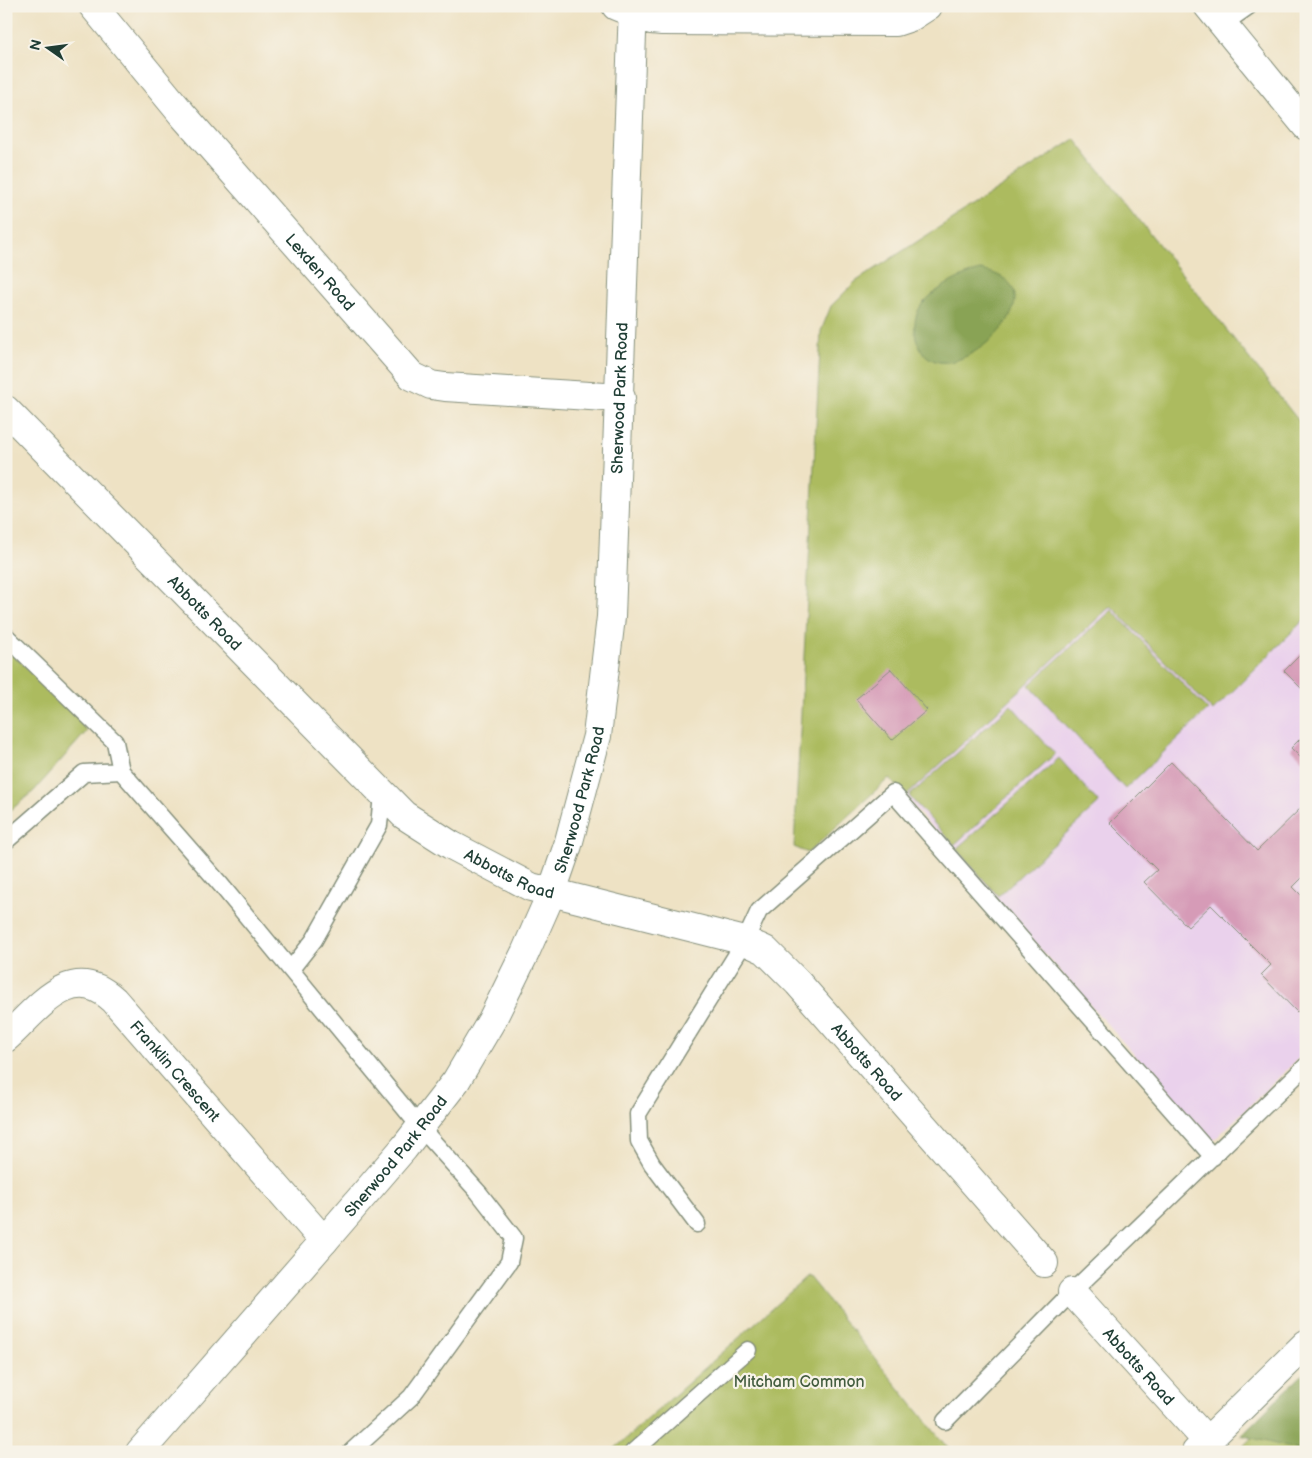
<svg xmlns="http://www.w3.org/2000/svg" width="1312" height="1458" font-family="'Balsamiq Sans',sans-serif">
	<rect width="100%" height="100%" fill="#f7f3e8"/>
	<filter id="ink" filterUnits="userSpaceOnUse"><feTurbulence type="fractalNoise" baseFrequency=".02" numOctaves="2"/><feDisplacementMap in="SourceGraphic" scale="10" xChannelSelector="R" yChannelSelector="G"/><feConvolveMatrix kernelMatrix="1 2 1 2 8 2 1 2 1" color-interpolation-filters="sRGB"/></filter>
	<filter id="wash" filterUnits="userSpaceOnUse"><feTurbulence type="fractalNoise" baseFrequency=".0096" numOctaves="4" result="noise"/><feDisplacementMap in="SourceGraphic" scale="20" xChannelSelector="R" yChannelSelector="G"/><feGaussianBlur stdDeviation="1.12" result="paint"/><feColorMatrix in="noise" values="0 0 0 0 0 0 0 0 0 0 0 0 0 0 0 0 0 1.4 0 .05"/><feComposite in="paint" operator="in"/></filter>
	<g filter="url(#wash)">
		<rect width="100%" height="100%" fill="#eee2c4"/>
		<!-- built -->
		<path fill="#ead1ec" d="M1111 605 1212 711 1306 618V1051L1212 1142 905 797Z"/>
		<!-- green -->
		<path fill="#acbb5e" stroke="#667c49" d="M1075 139 1306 430V618L1213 711 1111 606 905 797 889 778 808 853 794 847 821 331 831 306 855 282Z
			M1112 610 1208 710 1125 789 1029 685Z
			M6 648 67 705 87 731 34 791 6 814Z
			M1011 705 1055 754 954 845 909 796Z
			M1059 758 1099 803 998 896 956 849Z
			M808 1276 951 1452H611Z
			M1306 1384V1452H1238Z"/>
		<!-- forest -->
		<path fill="#89a355" stroke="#547044" d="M980 270C1056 283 991 355 949 362 916 367 905 322 924 302 939 286 961 276 980 270Z
			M1306 1371V1452L1241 1435Z"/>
		<g id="blocks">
			<!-- building -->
			<path fill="#d69bb7" d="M1306 649V693L1284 671Z
				M891 669 927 710 892 740 856 699Z
				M1306 733V763L1291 748Z
				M1171 762 1257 851 1306 803V879L1303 877 1293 887 1306 900V1003L1297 1012 1261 975 1271 965 1211 905 1188 927 1144 882 1157 870 1110 823Z"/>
		</g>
	</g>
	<g filter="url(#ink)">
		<use href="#blocks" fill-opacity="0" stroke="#86907c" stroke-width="1"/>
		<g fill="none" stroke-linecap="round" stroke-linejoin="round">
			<defs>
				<path id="service" d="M1222 25 1249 6
					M6 636 115 742 121 771 221 885 420 1127 479 1193 514 1238 509 1262 411 1397 351 1452
					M6 841 84 773 121 771
					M291 969 314 940 379 825 382 795
					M697 1224 652 1164 639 1141 638 1114 745 941 759 911 893 793 1213 1157
					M945 1421 1072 1292 1306 1066
					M633 1452 748 1350"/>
				<g id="minor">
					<path id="s1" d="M93 6 182 114 412 376 431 385 445 387 621 398"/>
					<path d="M616 6 651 20 662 21 896 22 911 17 928 6"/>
					<path d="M1208 6 1306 126"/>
					<path id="s2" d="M6 410 404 815 451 845 531 887 745 941 765 950 798 983 1044 1263"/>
					<path id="s3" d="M6 1038C39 1008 71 960 114 1000L324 1241"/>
					<path id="s4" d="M1072 1292 1207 1441"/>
				</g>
				<g id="tertiary">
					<path id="s5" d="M140 1452 324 1241 404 1148 456 1081 492 1020 525 953 551 894 568 845 597 736 611 617 633 6"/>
					<path d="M1196 1452 1306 1344"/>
				</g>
			</defs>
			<!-- service casing -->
			<use href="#service" stroke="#86907c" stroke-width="19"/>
			<!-- minor casing -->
			<use href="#minor" stroke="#86907c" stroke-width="30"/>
			<!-- tertiary casing -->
			<use href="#tertiary" stroke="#86907c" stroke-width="30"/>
			<!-- service -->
			<use href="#service" stroke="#fff" stroke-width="16"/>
			<!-- minor -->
			<use href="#minor" stroke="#fff" stroke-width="28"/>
			<!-- tertiary -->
			<use href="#tertiary" stroke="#fff" stroke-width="28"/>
		</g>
	</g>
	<g text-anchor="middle" stroke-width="4.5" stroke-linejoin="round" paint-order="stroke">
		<!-- street labels -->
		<g font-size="16" fill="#1f3d34" stroke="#f7f3e8">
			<text dy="6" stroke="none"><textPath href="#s1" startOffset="350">Lexden Road</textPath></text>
			<text dy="6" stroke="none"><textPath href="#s5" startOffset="1201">Sherwood Park Road</textPath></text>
			<text dy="6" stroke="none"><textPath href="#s2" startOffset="284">Abbotts Road</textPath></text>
			<text dy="6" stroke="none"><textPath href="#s5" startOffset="796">Sherwood Park Road</textPath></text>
			<text dy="6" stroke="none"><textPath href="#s2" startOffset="689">Abbotts Road</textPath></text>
			<text dy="6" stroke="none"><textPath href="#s2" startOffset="1108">Abbotts Road</textPath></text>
			<text dy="6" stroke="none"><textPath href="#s3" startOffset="225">Franklin Crescent</textPath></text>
			<text dy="6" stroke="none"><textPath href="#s5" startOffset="391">Sherwood Park Road</textPath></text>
			<text dy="6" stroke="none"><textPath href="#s4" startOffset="100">Abbotts Road</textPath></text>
		</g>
		<!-- park labels -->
		<g font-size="16" fill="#425c3e" stroke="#f7f3e8">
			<text x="799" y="1387">Mitcham Common</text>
		</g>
	</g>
	<!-- margin -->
	<rect width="1312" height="1458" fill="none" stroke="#f7f3e8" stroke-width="25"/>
	<!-- north arrow -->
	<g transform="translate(48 48) rotate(284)" stroke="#f7f3e8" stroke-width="4" paint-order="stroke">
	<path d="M0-4L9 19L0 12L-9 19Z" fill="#1f3d34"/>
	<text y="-8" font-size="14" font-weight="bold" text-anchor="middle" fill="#1f3d34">N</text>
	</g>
</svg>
